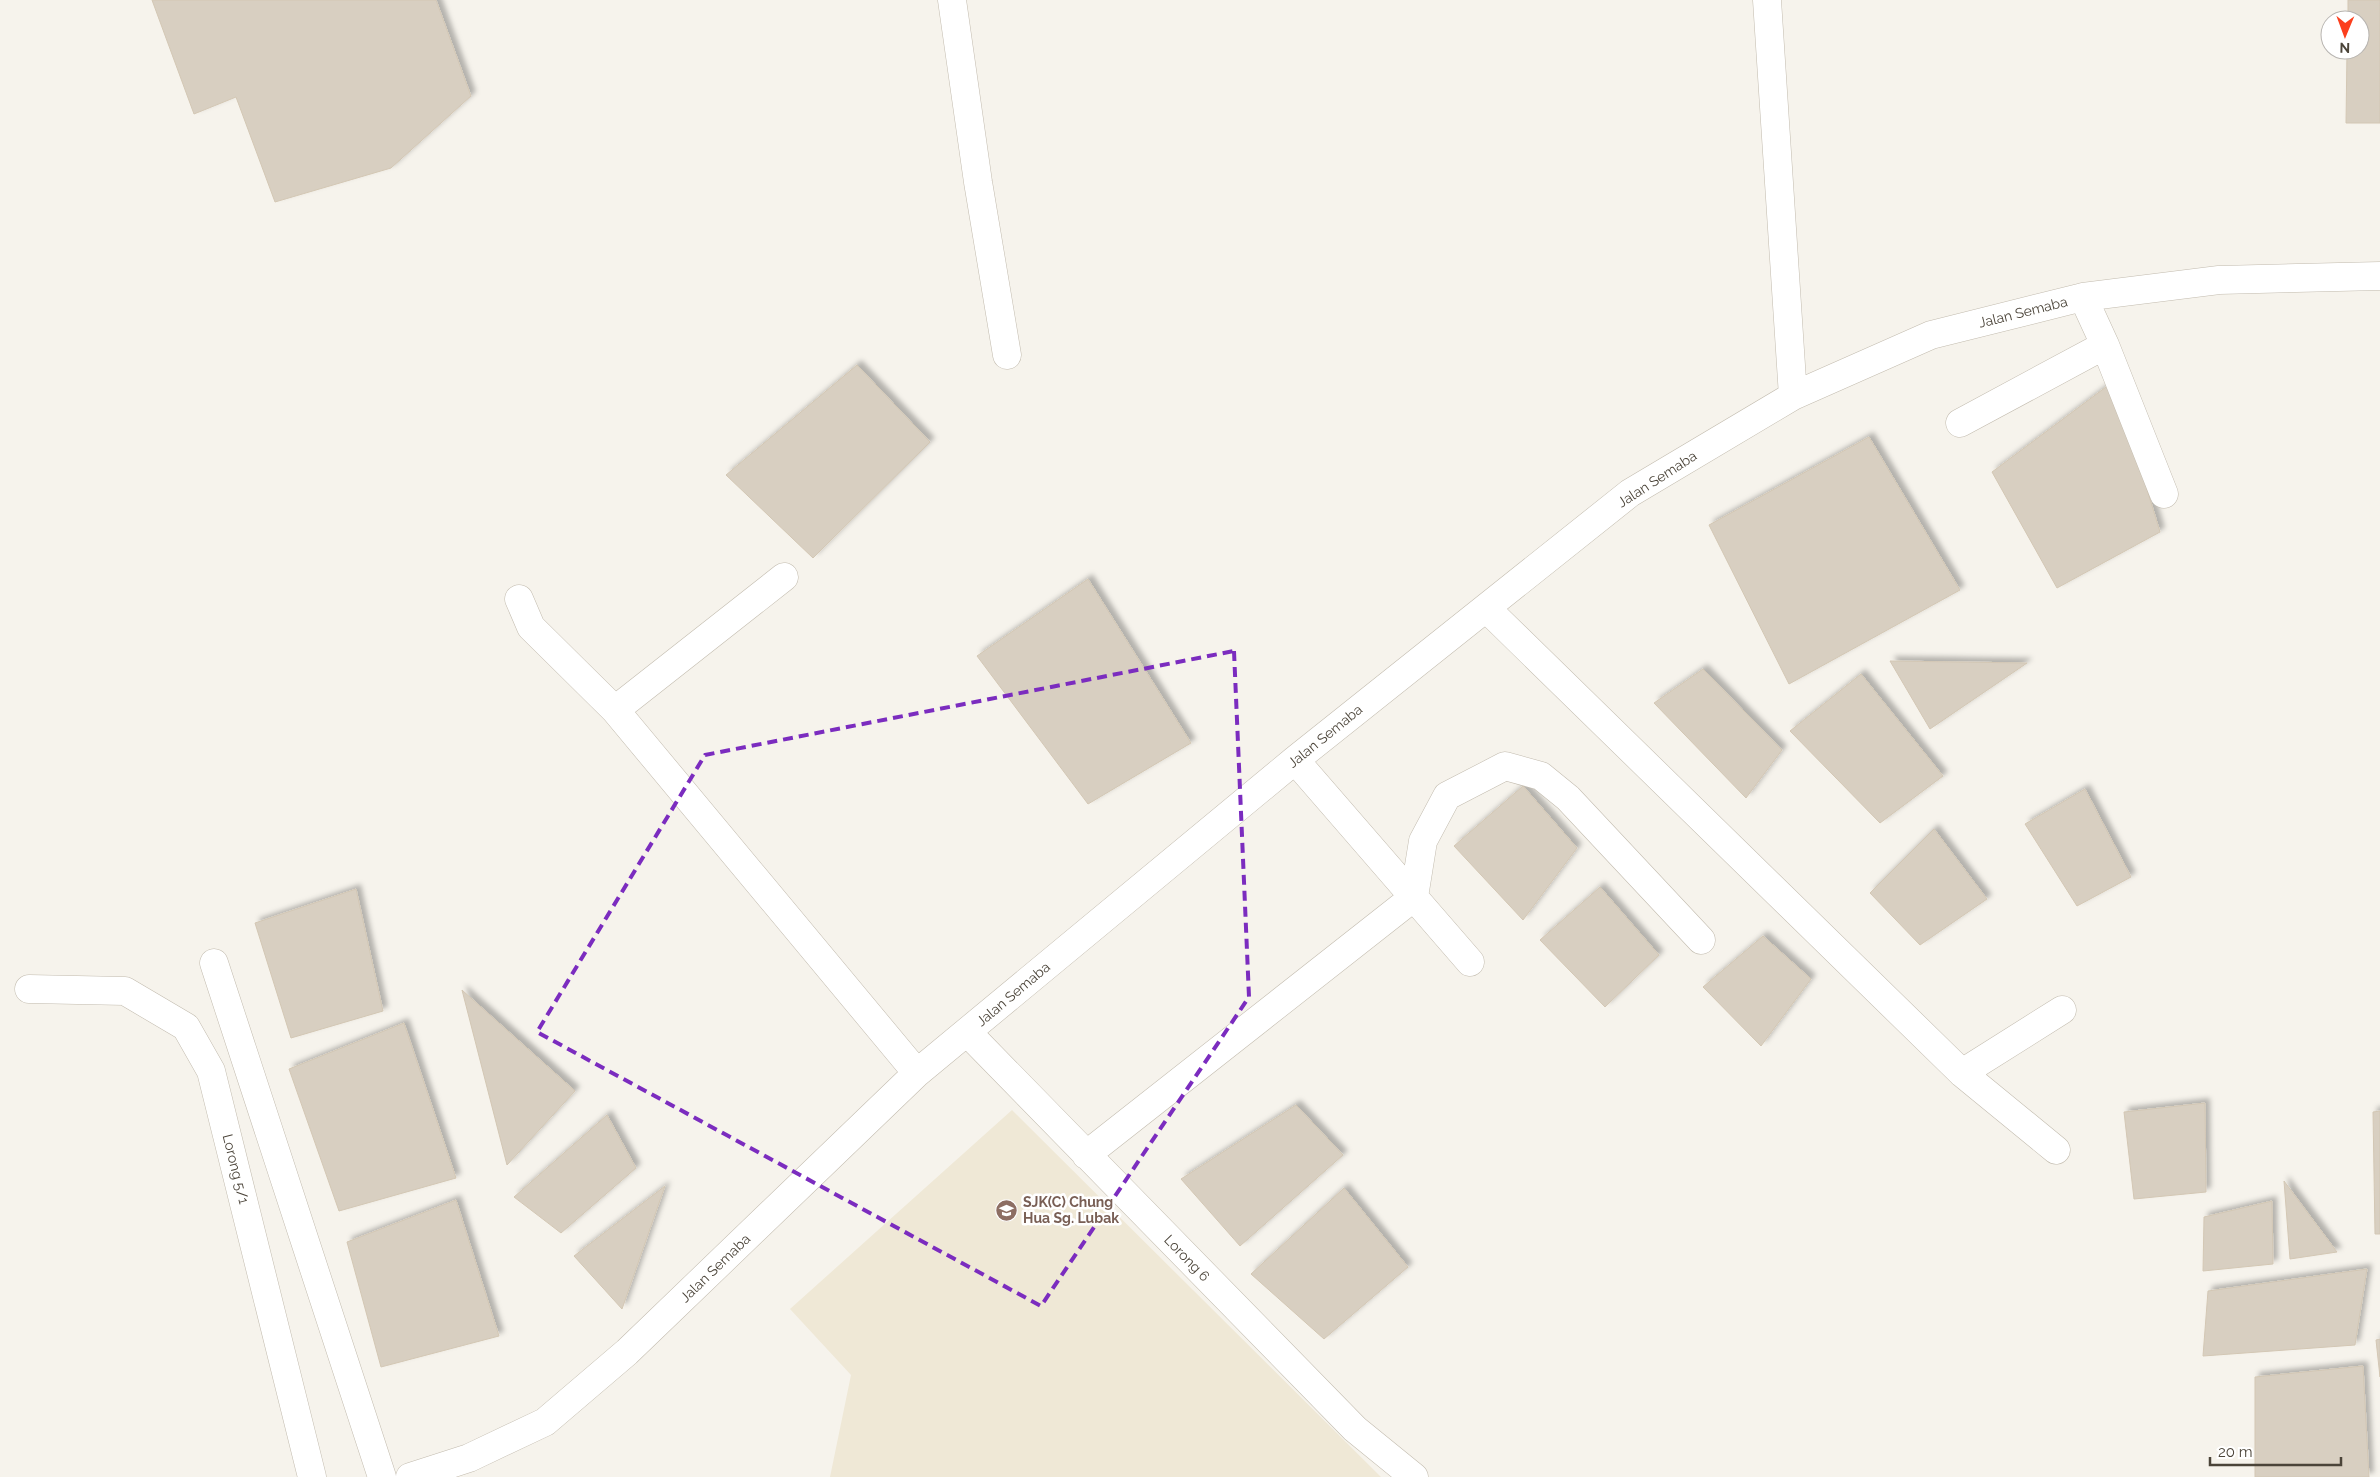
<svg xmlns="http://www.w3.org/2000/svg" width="2380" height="1477" font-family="Raleway,sans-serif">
	<defs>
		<filter id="shadow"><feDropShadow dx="4.5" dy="-4.5" stdDeviation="2.5" flood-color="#0004"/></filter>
	</defs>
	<rect width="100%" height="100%" fill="#f6f3ec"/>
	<!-- education -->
	<path fill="#efe8d6" d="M1012 1110 1381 1477H830L851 1375 790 1309Z"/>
	<!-- building -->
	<path fill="#d8cfc1" stroke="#d3c7b4" filter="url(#shadow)" d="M152 0H436L471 96 391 168 275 202 236 97 194 114Z
		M2348 0H2380V123H2346L2347 50H2360V20H2348Z
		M857 365 930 442 813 558 726 475Z
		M2114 381 2160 532 2057 588 1992 472Z
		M1869 437 1960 590 1789 684 1709 525Z
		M1088 579 1191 743 1088 804 977 656Z
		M1890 661 2027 663 1930 729Z
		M1703 669 1782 750 1746 798 1654 703Z
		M1861 674 1943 776 1880 823 1790 731Z
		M1523 786 1577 848 1523 920 1454 846Z
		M2085 789 2131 877 2077 906 2025 824Z
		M1934 829 1987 899 1920 945 1870 893Z
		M1600 887 1659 955 1605 1007 1540 940Z
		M356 889 383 1011 291 1038 255 923Z
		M1763 936 1811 979 1761 1046 1703 987Z
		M462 990 575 1091 507 1165Z
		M404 1023 456 1178 339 1211 289 1069Z
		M2205 1103 2206 1192 2134 1199 2124 1112Z
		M1296 1105 1343 1155 1240 1246 1181 1179Z
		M2380 1111V1234H2375L2373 1112Z
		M607 1115 636 1168 561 1233 514 1197Z
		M2284 1181 2337 1252 2290 1259Z
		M665 1186 622 1309 574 1256Z
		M1344 1188 1408 1267 1324 1339 1251 1274Z
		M456 1200 499 1336 381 1367 347 1242Z
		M2272 1201 2273 1264 2203 1271 2204 1217Z
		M2367 1269 2355 1345 2203 1356 2208 1291Z
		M2380 1339V1377L2376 1340Z
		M2363 1366 2369 1477H2255V1377Z"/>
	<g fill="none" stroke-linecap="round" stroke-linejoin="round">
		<defs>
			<path id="minor" d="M952 0 978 182 1007 355
				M1767 0 1793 396
				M2083 297 2105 345 2164 494
				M1960 423 2105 345
				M784 577 615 710 917 1073
				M519 599 531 627 615 710
				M1486 608 1962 1073 2056 1150
				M1295 760 1470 962
				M214 963 382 1477
				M29 989 125 991 186 1027 211 1071 312 1477
				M967 1032 1355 1429 1414 1477
				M1962 1073 2062 1010
				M1086 1155 1414 897 1423 841 1447 796 1505 766 1541 776 1568 798 1701 940
				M410 1477 469 1458 545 1422 627 1352 917 1073 1295 760 1630 493 1793 396 1931 335 2083 297 2219 280 2380 276"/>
		</defs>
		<!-- minor casing -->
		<use href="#minor" stroke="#c2bbae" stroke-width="29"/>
		<!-- minor -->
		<use href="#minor" stroke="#fff" stroke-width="28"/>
	</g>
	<!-- marked area -->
	<path fill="none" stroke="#7b2cbf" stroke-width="4" stroke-dasharray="10 6" stroke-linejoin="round" d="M1234 651 1249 997 1041 1306 537 1032 705 755Z"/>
	<!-- icons -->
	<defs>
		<symbol id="school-disc" viewBox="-11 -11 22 22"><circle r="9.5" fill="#8d6e63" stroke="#fff"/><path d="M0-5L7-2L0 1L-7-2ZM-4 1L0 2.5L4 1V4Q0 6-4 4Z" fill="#fff"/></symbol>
	</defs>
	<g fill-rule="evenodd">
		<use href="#school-disc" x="994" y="1198" width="25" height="25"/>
	</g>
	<g text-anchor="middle" stroke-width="5" stroke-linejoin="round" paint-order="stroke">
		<!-- street labels -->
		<g font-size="14" fill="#4b4439" stroke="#fff">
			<text transform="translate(2023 312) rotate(-14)" y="5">Jalan Semaba</text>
			<text transform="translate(1657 479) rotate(-33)" y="5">Jalan Semaba</text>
			<text transform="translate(1325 736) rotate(-39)" y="5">Jalan Semaba</text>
			<text transform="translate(1013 994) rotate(-40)" y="5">Jalan Semaba</text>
			<text transform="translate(236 1169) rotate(76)" y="5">Lorong 5/1</text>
			<text transform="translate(1187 1258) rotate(46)" y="5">Lorong 6</text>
			<text transform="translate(715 1268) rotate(-44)" y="5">Jalan Semaba</text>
		</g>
		<!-- education labels -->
		<g font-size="14" font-weight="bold" fill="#785e54" stroke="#fff" text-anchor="start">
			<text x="1023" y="1207">SJK(C) Chung<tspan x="1023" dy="16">Hua Sg. Lubak</tspan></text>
		</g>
	</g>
	<!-- north arrow -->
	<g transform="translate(2345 35) rotate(181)"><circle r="24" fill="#ffffff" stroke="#b7b4b0"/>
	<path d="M0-4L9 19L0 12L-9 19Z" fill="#fc3f1d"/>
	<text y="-8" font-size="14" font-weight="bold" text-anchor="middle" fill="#4b4439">N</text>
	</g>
	<!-- scale -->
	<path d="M2210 1457v8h131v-8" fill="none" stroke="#4b4439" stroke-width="2.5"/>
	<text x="2218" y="1457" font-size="15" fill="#4b4439" stroke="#ffffff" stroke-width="4" paint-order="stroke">20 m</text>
</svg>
